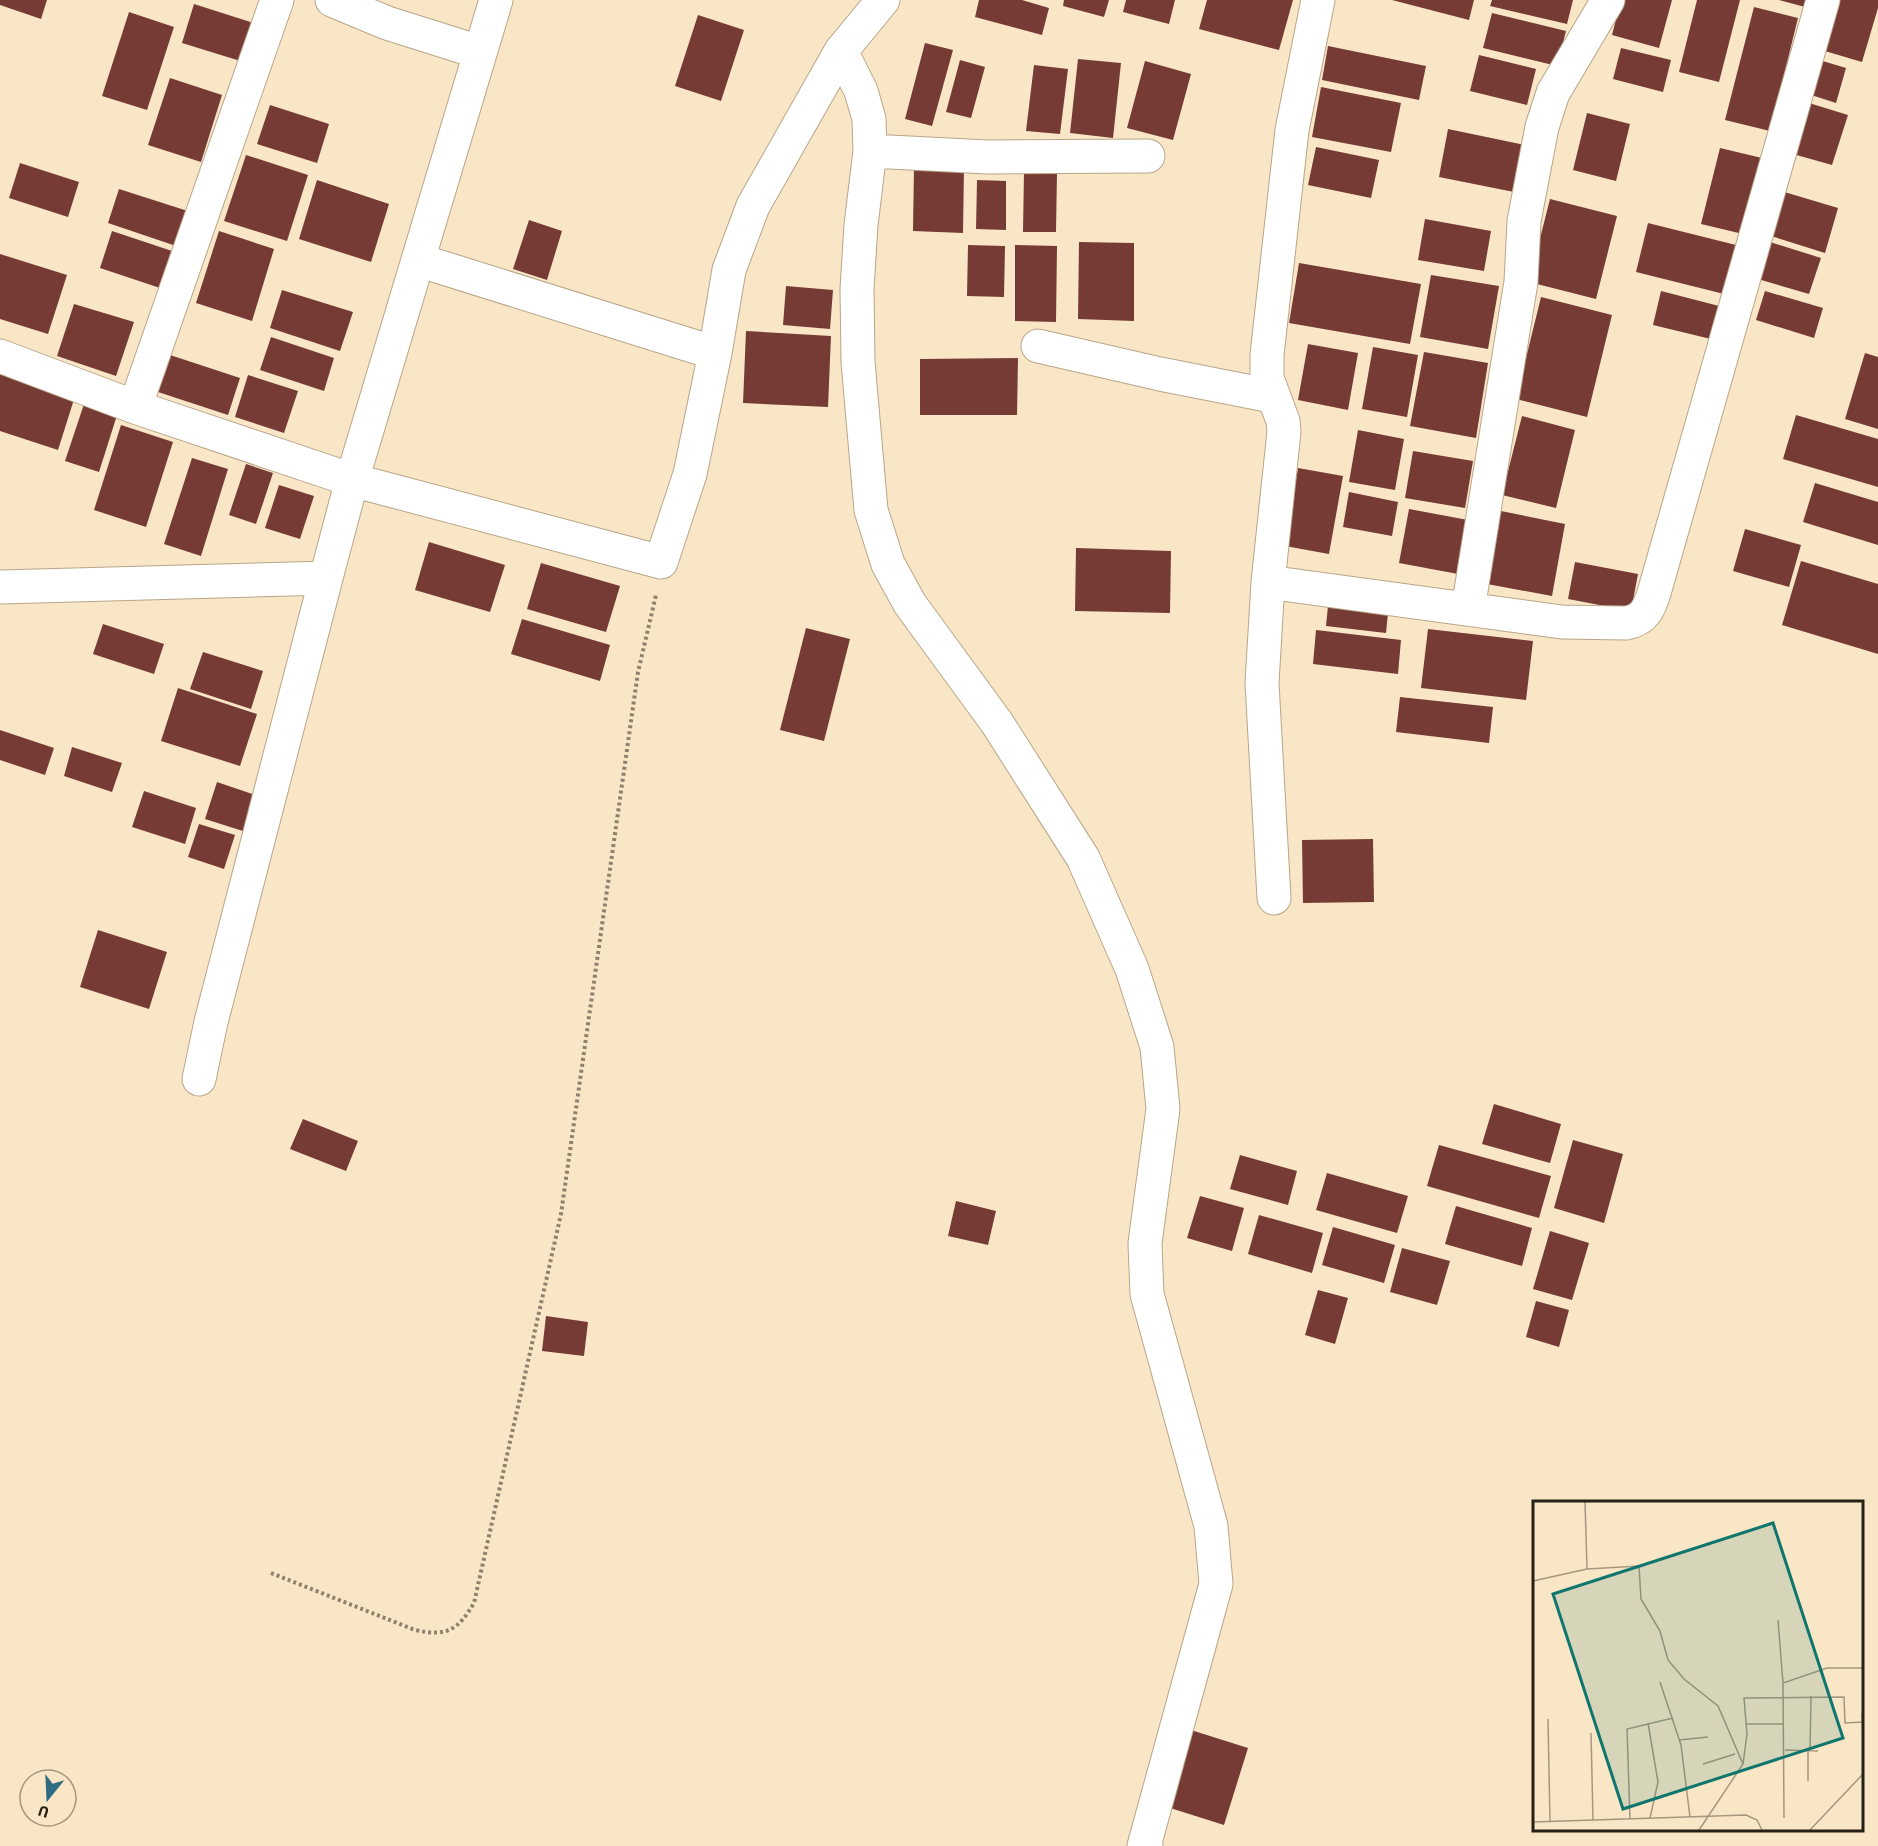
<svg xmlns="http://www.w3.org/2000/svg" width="1878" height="1846" font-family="'Source Sans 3',sans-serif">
	<rect width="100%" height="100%" fill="#f9e6c7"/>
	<!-- building -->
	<path fill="#773b35" d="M0 0H47L41 19 0 5Z
		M979 0H1022L1049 8 1042 35 975 17Z
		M1064 0H1109L1104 17 1063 6Z
		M1126 0H1175L1169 24 1123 12Z
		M1207 0H1293L1279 50 1199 29Z
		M1392 0H1474L1469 20Z
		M1492 0H1573L1567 24 1490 6Z
		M1621 0H1672L1659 48 1612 35Z
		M1697 0H1740L1719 82 1679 72Z
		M1779 0H1806L1805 7Z
		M1833 0H1878V8L1862 62 1818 49Z
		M194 4 263 26 250 64 182 43Z
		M1754 7 1798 18 1770 131 1725 120Z
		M129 12 174 27 147 110 102 96Z
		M1492 13 1566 31 1557 66 1483 48Z
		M698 15 744 30 721 101 675 86Z
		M925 43 953 50 932 126 905 119Z
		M1328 46 1426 66 1419 100 1322 80Z
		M1621 48 1671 60 1663 92 1613 79Z
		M1479 55 1536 69 1527 105 1470 91Z
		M1078 59 1121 63 1113 138 1070 133Z
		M1816 59 1846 68 1836 103 1805 93Z
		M960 60 985 67 971 118 946 112Z
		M1145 61 1191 74 1173 140 1127 128Z
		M1034 65 1068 69 1060 134 1026 131Z
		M170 78 222 95 201 162 148 145Z
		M1321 87 1401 103 1391 152 1312 137Z
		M1809 103 1848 115 1832 165 1793 154Z
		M270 105 329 124 317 163 257 144Z
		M1587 113 1630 124 1616 181 1573 170Z
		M1448 129 1529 146 1519 193 1439 177Z
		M1316 147 1379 160 1371 198 1308 185Z
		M1720 148 1762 158 1743 234 1701 224Z
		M246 155 308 175 287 241 224 221Z
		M20 163 79 182 68 217 9 198Z
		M914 166 964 167 963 233 913 231Z
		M1024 171 1057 172 1056 232H1023Z
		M317 180 389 204 371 262 299 239Z
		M977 180 1006 181V230L976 229Z
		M119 189 194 213 182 248 108 223Z
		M1781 191 1838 208 1825 253 1768 235Z
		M1550 199 1617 216 1596 299 1529 282Z
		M1425 219 1491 231 1484 271 1418 260Z
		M529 220 562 231 547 280 513 269Z
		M1648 223 1736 245 1724 294 1636 272Z
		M112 231 172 251 160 288 100 268Z
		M219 231 274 249 252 321 196 303Z
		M1079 242 1134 243V321L1078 319Z
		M1770 242 1821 258 1809 294 1758 279Z
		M968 245 1005 246 1004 297 967 296Z
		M1015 245 1057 246 1056 322 1015 321Z
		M0 254 67 275 48 334 0 319Z
		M1299 263 1421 284 1410 344 1289 323Z
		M1431 275 1499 286 1488 349 1420 337Z
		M786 286 833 290 830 329 783 325Z
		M282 290 353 312 340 351 270 328Z
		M1661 291 1723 307 1715 340 1653 325Z
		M1765 291 1823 308 1814 338 1756 320Z
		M1541 297 1612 315 1587 417 1516 399Z
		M74 304 134 322 116 376 57 356Z
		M746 331 831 336 828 407 743 403Z
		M271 337 334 358 324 391 260 370Z
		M1308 344 1358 353 1348 410 1298 400Z
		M1373 347 1418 355 1407 417 1362 409Z
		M1424 352 1488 363 1476 438 1410 426Z
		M1865 353 1878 357V429L1845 419Z
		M167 354 240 378 228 415 155 391Z
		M1018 358 1017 415H920V359Z
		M0 368 76 393 58 450 0 431Z
		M248 375 298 391 284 433 235 417Z
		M85 401 118 412 99 472 65 461Z
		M1796 415 1878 439V487L1783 459Z
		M1522 416 1575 430 1556 508 1502 495Z
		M121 425 173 442 146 527 94 510Z
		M1358 430 1404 439 1395 490 1349 482Z
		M1413 451 1473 461 1465 508 1405 498Z
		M192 458 228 469 201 556 164 544Z
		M246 464 273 473 256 524 229 515Z
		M1298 468 1343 476 1329 554 1285 546Z
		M1815 483 1878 502V545L1803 522Z
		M279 485 314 496 300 539 265 528Z
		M1349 492 1398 502 1392 536 1343 527Z
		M1409 509 1468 520 1458 574 1399 563Z
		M1501 511 1565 524 1552 596 1487 584Z
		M1745 529 1801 545 1789 587 1733 571Z
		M429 542 505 565 490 612 415 590Z
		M1076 548 1171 551 1170 613 1075 611Z
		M1801 561 1878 584V654L1782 625Z
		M1575 562 1638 574 1631 611 1568 599Z
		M541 563 620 586 606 632 527 609Z
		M1329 596 1389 603 1386 633 1326 626Z
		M522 619 610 645 600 681 511 654Z
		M103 624 164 644 154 674 93 654Z
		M806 628 850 639 824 741 780 730Z
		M1428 629 1533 641 1526 700 1421 688Z
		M1316 630 1401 640 1398 674 1313 664Z
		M203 652 263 671 251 709 190 689Z
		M178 688 257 714 240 766 161 741Z
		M1400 697 1493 707 1489 743 1396 732Z
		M0 730 54 748 45 775 0 760Z
		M72 747 122 763 112 792 64 776Z
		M217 782 258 796 246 832 205 819Z
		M144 791 196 808 185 844 132 827Z
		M199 824 235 835 224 869 188 857Z
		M1373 839 1374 902 1303 903 1302 840Z
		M98 930 167 952 149 1009 80 987Z
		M1494 1104 1561 1124 1550 1163 1482 1144Z
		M303 1119 358 1141 346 1171 290 1149Z
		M1573 1140 1623 1154 1604 1223 1554 1208Z
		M1439 1145 1551 1176 1539 1218 1427 1186Z
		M1240 1155 1297 1171 1288 1205 1230 1189Z
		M1327 1173 1408 1196 1397 1233 1316 1210Z
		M1200 1196 1244 1208 1232 1251 1187 1238Z
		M956 1201 996 1211 988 1245 948 1236Z
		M1456 1206 1532 1228 1522 1266 1445 1244Z
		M1259 1215 1323 1233 1312 1273 1248 1254Z
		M1333 1227 1395 1245 1384 1283 1322 1265Z
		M1550 1231 1589 1243 1572 1300 1533 1289Z
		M1402 1248 1450 1261 1437 1305 1390 1292Z
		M1318 1290 1348 1298 1335 1344 1305 1335Z
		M1536 1301 1569 1310 1559 1347 1526 1337Z
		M546 1316 588 1322 584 1356 542 1351Z
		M1191 1730 1248 1748 1224 1825 1167 1807Z"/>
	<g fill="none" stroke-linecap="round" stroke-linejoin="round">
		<defs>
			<path id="minor" d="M332 0 387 23 479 52
				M841 51 861 91 869 119 870 151 861 225 857 289 858 362 871 510 888 564 910 604 997 723 1083 858 1132 969 1157 1047 1163 1109 1145 1243 1147 1294 1211 1526 1216 1584 1144 1846H1146
				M870 151 988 157 1148 156
				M418 260 715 353
				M1038 346 1160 374 1272 396
				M0 356 135 407 352 480 661 562 690 474 715 353 729 270 753 206 841 51 883 0
				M135 407 277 0
				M1268 582 1562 622 1626 623C1644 620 1649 609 1654 593L1823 0
				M0 587 326 578 352 480 496 0
				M1468 609 1521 282 1524 221 1542 127 1553 93 1608 0
				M1274 898 1262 683 1268 582 1284 432 1283 421 1267 378V355L1292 130 1318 0
				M199 1079 211 1022 326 578"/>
		</defs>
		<!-- minor casing -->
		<use href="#minor" stroke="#b8a689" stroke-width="35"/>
		<!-- path -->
		<path stroke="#8f826c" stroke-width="4" stroke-dasharray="3 3" stroke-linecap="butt" d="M271 1573 415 1630C447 1637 458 1630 474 1603L561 1214 638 672 656 595"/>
		<!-- minor -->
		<use href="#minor" stroke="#fff" stroke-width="33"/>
	</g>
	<!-- overview -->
	<g transform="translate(1533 1501)">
		<rect width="330" height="330" fill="#f9e6c7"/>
		<path fill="none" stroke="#a5977f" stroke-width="1.5" d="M52 1 54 68M0 80 54 68 106 65 108 98 127 130 135 159 151 178 185 205 210 263M245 119 250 182M127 181 148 244 157 316M329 213 330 233M15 218 17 320M115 222 125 281 117 317M213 223H251M58 232 60 319M146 239 175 236M252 249 285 250M275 250V280M277 250 278 195M170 263 202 253M251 317 250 182 294 167H330M97 318 94 228 140 217M0 321 213 314 224 319 229 329M166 329 210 263 214 233 211 197 311 196 312 222 330 221M277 329 330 273"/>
		<path fill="#0f766e" fill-opacity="0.15" stroke="#0f766e" stroke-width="3" d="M240 22 310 237 90 308 20 93Z"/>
		<rect width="330" height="330" fill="none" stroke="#272014" stroke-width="3"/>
	</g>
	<!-- north arrow -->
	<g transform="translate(48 1798) rotate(198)"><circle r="28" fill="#f9e6c7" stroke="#a5977f" stroke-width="1.5"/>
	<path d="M0-4.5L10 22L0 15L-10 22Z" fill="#2d6c81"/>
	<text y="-9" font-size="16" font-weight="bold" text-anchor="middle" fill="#272014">U</text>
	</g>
</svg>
